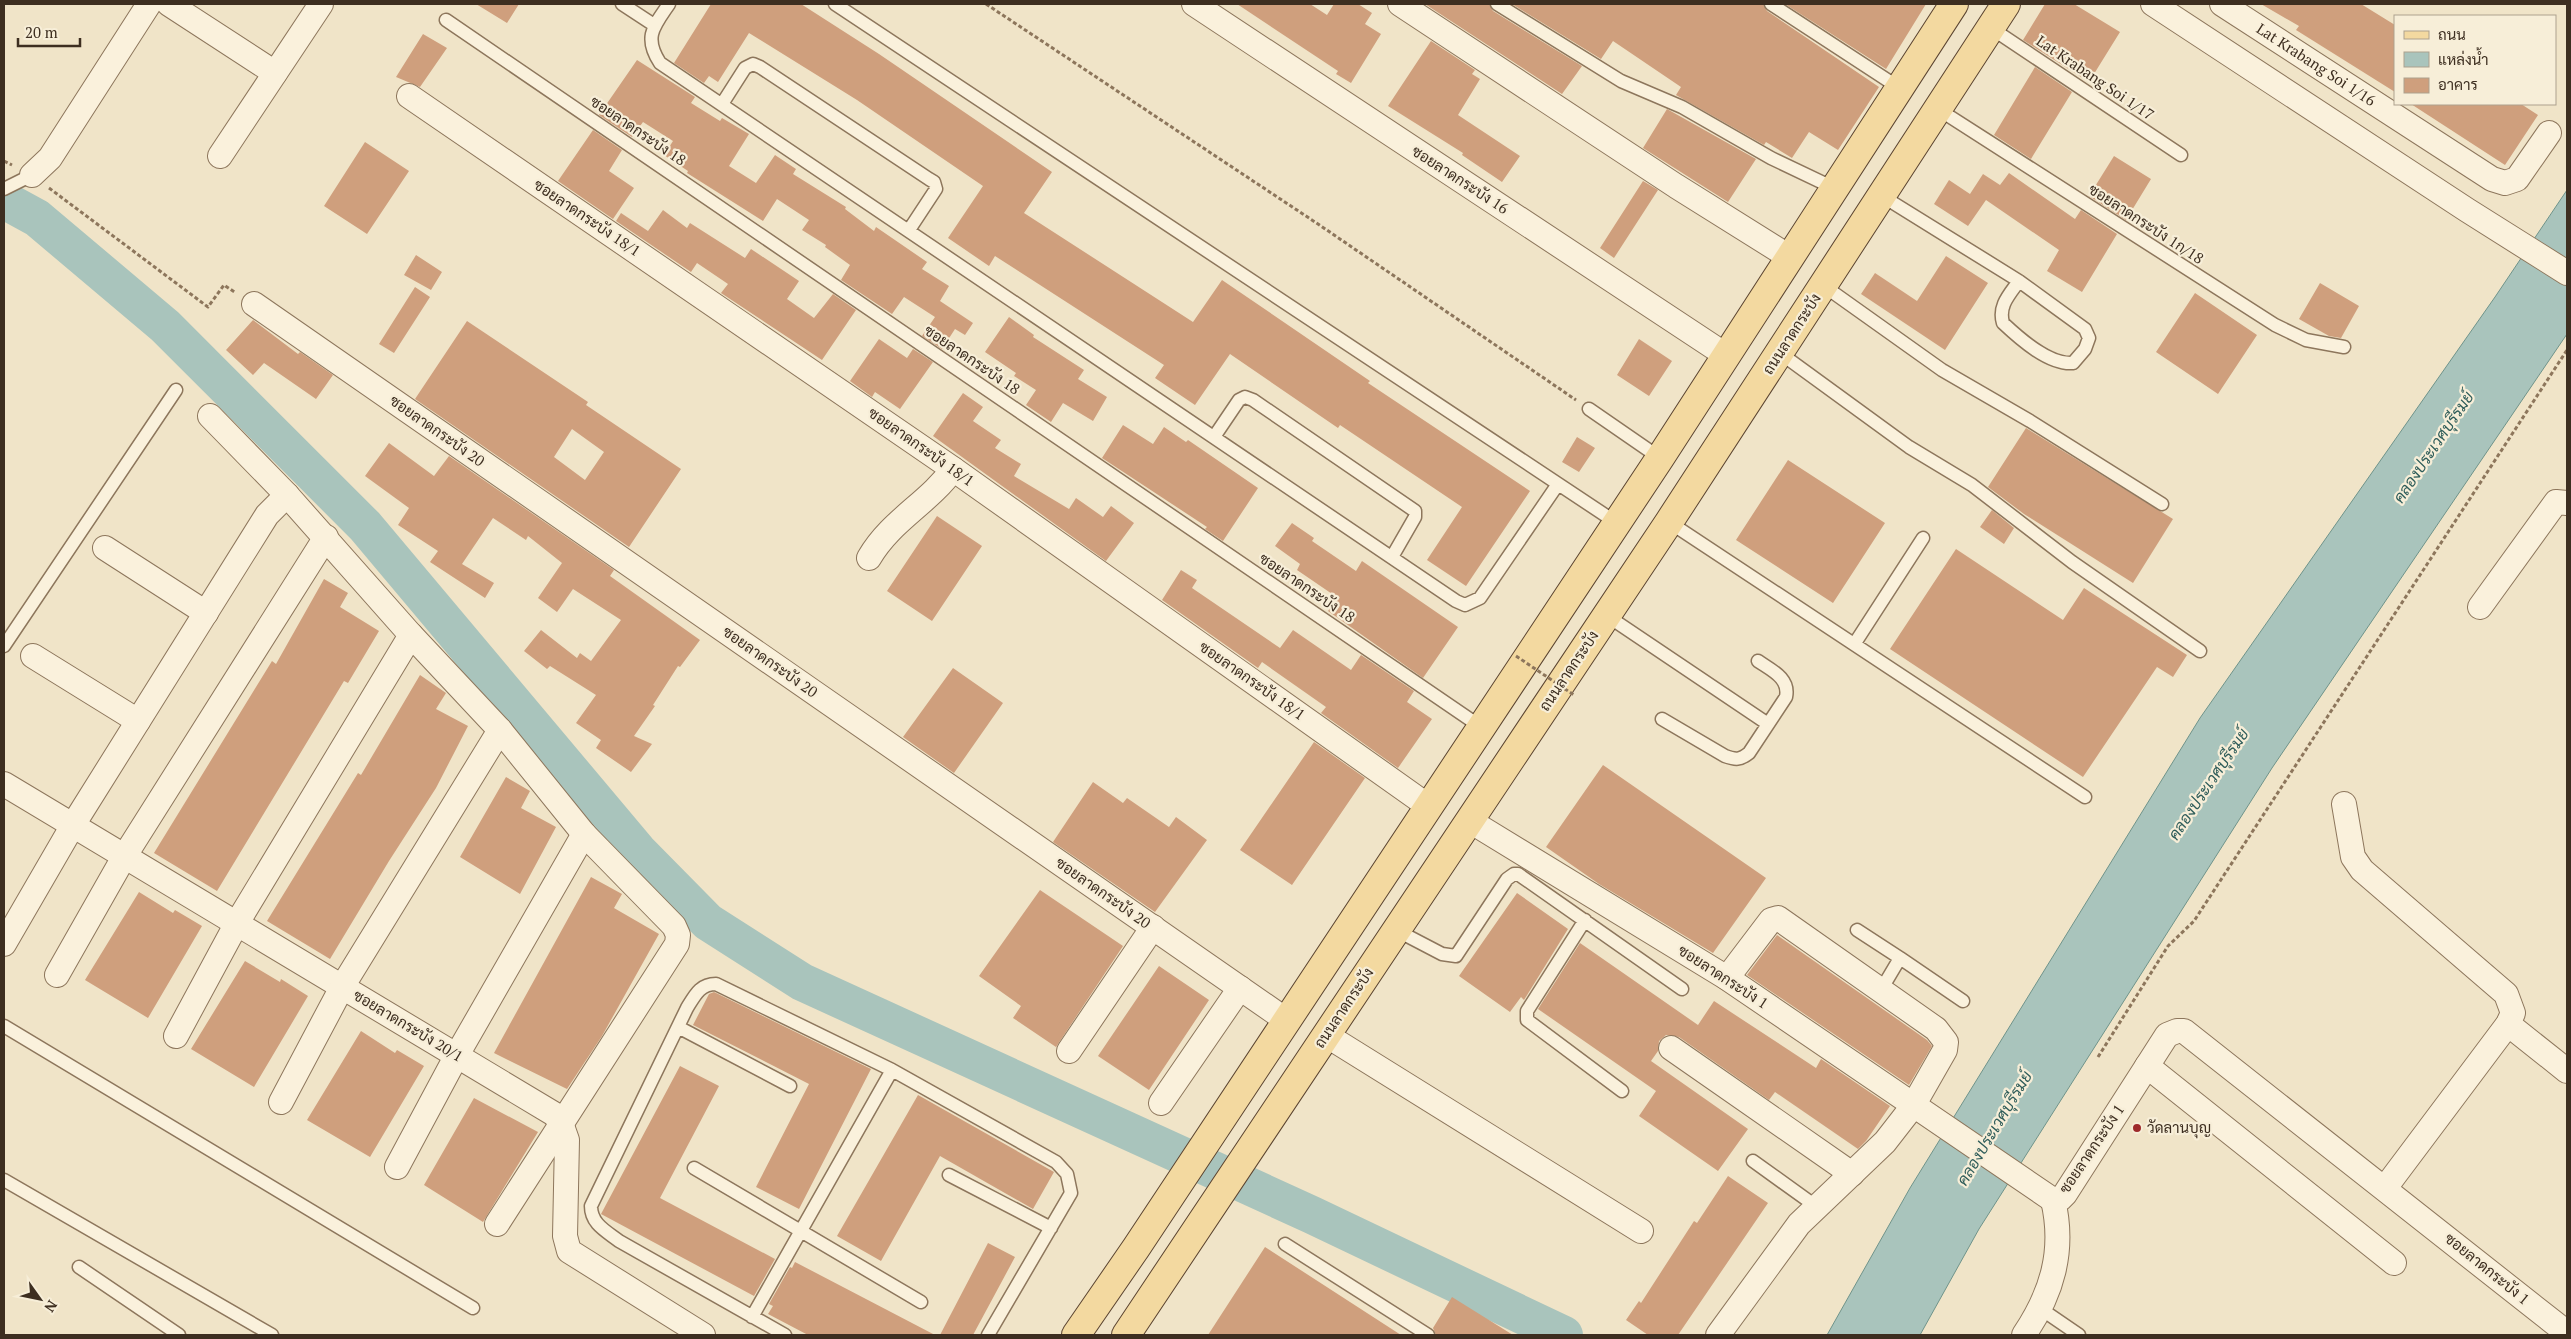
<svg xmlns="http://www.w3.org/2000/svg" width="2571" height="1339" font-family="'PT Serif',Sarabun,serif">
	<rect width="100%" height="100%" fill="#f0e4c8"/>
	<!-- water -->
	<path fill="#a9c4bc" stroke="#6f938a" d="M2567 190V334L2272 768 1979 1229 1920 1335H1827L1910 1188 2200 718 2495 297Z"/>
	<g fill="none" stroke-linecap="round" stroke-linejoin="round">
		<!-- river -->
		<path stroke="#a9c4bc" stroke-width="38" d="M4 200 37 218 165 326 365 526 638 851 708 922 802 982 1312 1215 1564 1335"/>
	</g>
	<!-- building -->
	<path fill="#cf9f7d" fill-rule="evenodd" d="M476 4H519L507 23Z
		M711 4H801L879 54 1052 172 1024 213 1193 322 1222 280 1370 381 1368 383 1530 491 1466 586 1427 560 1462 507 1340 425 1338 428 1230 354 1195 405 1155 378 1164 365 995 256 989 266 948 238 983 186 857 100 749 33 718 82 709 76 704 83 674 63Z
		M1237 4H1310L1327 15 1334 4H1358L1372 13 1365 24 1381 34 1351 83 1336 74 1338 71Z
		M1425 4H1489L1493 11 1582 66 1562 94Z
		M1512 4H1763L1767 11 1879 87 1838 150 1809 132 1792 158 1766 142 1764 145 1676 95 1681 87 1613 41 1601 59Z
		M1785 4H1926L1886 69Z
		M2045 4H2074L2120 32 2089 82 2023 40Z
		M2261 4H2361L2395 25V92L2296 30 2299 26Z
		M423 34 447 48 420 87 396 77Z
		M1431 41 1475 70 1472 74 1480 79 1458 115 1520 156 1502 182 1462 155 1463 153 1388 106Z
		M637 60 695 97 691 103 720 121 722 118 749 134 729 166 756 183 775 155 796 169 793 174 846 207 845 209 874 231 876 227 927 262 922 269 949 286 940 301 973 323 965 335 955 329 942 349 922 336 935 317 904 297 892 314 841 280 850 265 825 247 826 245 802 230 809 220 777 199 763 221 687 173 688 171 664 155 673 141 643 122 632 137 599 115Z
		M2035 67 2072 92 2031 159 1994 135Z
		M2411 104H2521L2538 115 2505 165Z
		M1667 109 1756 159 1728 202 1643 148Z
		M593 130 622 150 609 171 634 188 613 219 558 181Z
		M365 142 409 171 367 234 324 206Z
		M2114 156 2151 179 2126 220 2089 196Z
		M2009 173 2075 219 2081 210 2117 234 2082 292 2047 271 2059 250 1986 200 1968 226 1934 204 1949 180 1970 194 1983 174 2000 185Z
		M1643 181 1658 190 1614 258 1600 248Z
		M663 210 687 228 690 223 745 258 751 249 799 281 787 299 814 318 833 294 856 310 822 360 721 293 728 284 697 263 691 272 616 221 621 213 648 231Z
		M416 255 442 272 431 290 404 275Z
		M1946 256 1988 283 1945 350 1861 294 1875 273 1917 301Z
		M2320 283 2359 306 2341 338 2329 336 2299 319Z
		M415 287 430 297 394 353 379 344Z
		M2195 293 2257 335 2218 394 2156 352Z
		M1009 317 1034 335 1033 337 1084 370 1078 379 1107 397 1093 421 1063 403 1051 422 1026 405 1036 390 1014 376 1016 373 985 352Z
		M253 320 298 354 300 352 333 375 316 399 264 363 253 375 226 350Z
		M467 321 588 402 586 405 681 469 629 547 415 399ZM572 429 604 452 585 480 554 457Z
		M879 339 907 358 913 349 933 362 900 409 875 392 872 397 850 381Z
		M1639 339 1672 361 1649 396 1617 375Z
		M963 393 983 407 973 421 1001 440 995 448 1021 464 1014 476 1069 509 1076 498 1103 517 1111 506 1134 523 1106 561 933 436Z
		M1123 425 1153 444 1164 427 1186 442 1188 440 1258 488 1223 541 1205 529 1207 527 1102 458Z
		M2026 428 2173 519 2133 583 2024 514 1988 487Z
		M1577 437 1595 448 1579 472 1562 462Z
		M389 443 434 476 449 456 614 570 610 576 700 640 680 667 678 666 653 705 655 706 634 736 652 744 631 772 596 748 601 740 576 723 596 695 550 666 547 669 524 651 541 630 577 658 580 653 591 661 621 620 573 589 557 612 538 598 562 563 528 536 526 540 493 518 462 564 494 583 485 598 430 562 438 551 398 525 409 508 365 476Z
		M1788 460 1885 523 1833 603 1736 540Z
		M1992 510 2014 528 2004 544 1980 527Z
		M937 516 982 546 932 621 887 591Z
		M1292 523 1314 538 1312 541 1356 571 1362 561 1458 627 1423 678 1328 611 1338 598 1297 570 1300 564 1275 546Z
		M1956 549 2063 620 2084 588 2187 655 2173 677 2157 667 2083 777 1890 649Z
		M1181 570 1197 580 1192 588 1280 648 1293 630 1351 670 1361 655 1414 691 1407 702 1432 719 1398 768 1321 713 1326 707 1262 662 1258 668 1162 600Z
		M324 579 348 593 340 607 379 631 348 683 344 681 217 891 154 853 272 661 276 664Z
		M953 668 1003 703 954 773 903 737Z
		M420 675 446 693 436 709 468 726 436 788 389 861 330 959 267 921 358 773 361 775Z
		M1314 742 1365 778 1292 885 1240 850Z
		M1603 765 1766 878 1713 953 1599 884 1546 847Z
		M506 777 530 791 521 808 556 827 520 894 460 857Z
		M1093 782 1123 803 1127 798 1169 827 1176 817 1207 840 1155 912 1053 842Z
		M591 877 622 894 614 908 659 934 602 1036 567 1089 494 1053Z
		M1040 890 1123 946 1056 1047 1013 1018 1021 1006 979 976Z
		M139 892 173 913 175 910 202 926 148 1018 85 980Z
		M1517 893 1568 929 1524 1000 1521 997 1510 1012 1459 976Z
		M1777 935 1927 1040 1932 1046 1909 1085 1747 975Z
		M1580 943 1698 1025 1714 1001 1816 1068 1821 1059 1890 1106 1866 1141 1858 1149 1775 1092 1769 1100 1679 1037 1666 1035 1659 1041 1658 1051 1651 1061 1748 1129 1718 1171 1639 1116 1656 1091 1538 1009Z
		M245 961 280 982 281 979 308 996 254 1087 191 1049Z
		M1159 966 1209 1000 1149 1090 1098 1056Z
		M714 992 871 1069 799 1209 756 1187 809 1084 693 1025 709 994Z
		M361 1031 395 1053 397 1050 424 1066 370 1157 307 1120Z
		M680 1066 719 1086 660 1198 775 1259 754 1296 601 1214Z
		M918 1095 1054 1172 1033 1209 940 1156 881 1261 837 1236Z
		M474 1098 538 1132 483 1222 424 1185Z
		M1728 1176 1768 1203 1678 1335H1648L1626 1320 1639 1301 1641 1303 1694 1221 1697 1223Z
		M988 1243 1015 1257 973 1335H940Z
		M1265 1247 1401 1335H1208Z
		M795 1262 935 1335H808L768 1314 773 1306 769 1304 790 1267 792 1268Z
		M1452 1297 1513 1335H1436L1433 1328Z"/>
	<g fill="none" stroke-linecap="round" stroke-linejoin="round">
		<defs>
			<path id="service" d="M622 4 654 25
				M669 4C654 26 643 37 660 63L1456 601 1465 605 1480 598 1558 484
				M835 4 1617 523
				M1497 4 1621 81 1682 107 1771 158 1836 189
				M1771 4 1901 89
				M446 20 1481 727
				M1991 28 2181 155
				M722 104 745 68 753 64 760 67 929 179 934 182 936 189 909 230
				M1938 109 2275 325 2306 340 2344 347
				M4 189 32 175
				M1882 196 2019 281
				M2019 281 2085 329 2089 338 2085 349 2073 363C2049 365 2020 339 2003 323 1998 306 2009 295 2019 281Z
				M1824 286 1942 370 2030 421 2162 504
				M1780 353 1909 447 1972 485 2072 562 2200 651
				M1589 409 1660 458
				M1214 437 1239 400 1245 397 1253 400 1415 511V517L1392 557
				M1669 522 2085 797
				M1606 615 1768 724
				M1855 643 1923 538
				M4 646 176 390
				M1662 719 1725 756C1736 760 1740 760 1749 753L1786 697C1790 678 1771 670 1758 661
				M1585 920 1527 1011V1020L1622 1091
				M1396 930 1442 954 1456 956 1507 879 1514 874H1518L1682 989
				M1857 930 1900 958 1881 990
				M1900 958 1963 1001
				M4 1026 473 1308
				M678 1027 790 1086
				M1753 1161 1817 1207
				M694 1168 921 1302
				M949 1175 1051 1228
				M4 1180 272 1335
				M1285 1244 1428 1335
				M79 1267 179 1335
				M2041 1309 2079 1335
				M752 1317 892 1070
				M785 1335 619 1241C606 1231 591 1224 591 1206L687 1008C695 995 700 984 716 984L892 1070 1056 1162 1067 1174 1071 1193 988 1335"/>
			<g id="minor">
				<path d="M169 4 275 73"/>
				<path d="M1194 4 1727 356"/>
				<path d="M1400 4 1676 186 1791 258"/>
				<path d="M2153 4 2467 210 2567 273"/>
				<path id="s1" d="M2222 4 2492 179 2505 183 2517 179 2549 133"/>
				<path d="M409 96 953 469 1428 806"/>
				<path d="M220 156 321 4"/>
				<path d="M32 175 50 158 149 4"/>
				<path d="M254 304 1286 1020"/>
				<path d="M210 416 287 495 411 635 500 730 584 834 674 926 678 935 677 944 497 1224"/>
				<path d="M105 548 206 613"/>
				<path d="M869 558C891 520 929 503 953 469"/>
				<path d="M2480 607 2556 502 2567 503"/>
				<path d="M33 656 138 721"/>
				<path d="M4 784 554 1114 561 1123 567 1140 565 1236 569 1251 703 1335"/>
				<path d="M2344 804 2353 857 2362 870 2506 994 2513 1013 2508 1024 2385 1188"/>
				<path d="M1470 821 1727 978 2053 1200 2060 1199 2065 1194 2167 1035 2177 1031H2184L2567 1333"/>
				<path d="M4 944 73 825 267 515 287 495"/>
				<path d="M57 975 124 857 326 537"/>
				<path d="M2508 1024 2567 1071"/>
				<path d="M1326 1035 1641 1231"/>
				<path d="M176 1036 237 923 411 635"/>
				<path d="M1671 1048 1852 1174"/>
				<path d="M1069 1051 1153 927"/>
				<path d="M2147 1066 2394 1263"/>
				<path d="M281 1102 342 987 500 730"/>
				<path d="M1161 1103 1240 988"/>
				<path d="M397 1167 457 1055 584 834"/>
				<path d="M1718 1335 1799 1224 1885 1142 1913 1106 1945 1050 1946 1042 1936 1029 1778 918 1771 920 1727 978"/>
				<path d="M2024 1335C2052 1293 2065 1251 2053 1200"/>
			</g>
			<path id="primary" d="M1076 1335 1136 1248 1660 458 1954 4
				M1126 1335 1669 522 2006 4"/>
		</defs>
		<!-- service casing -->
		<use href="#service" stroke="#8d765c" stroke-width="15"/>
		<!-- minor casing -->
		<use href="#minor" stroke="#8d765c" stroke-width="26"/>
		<!-- primary casing -->
		<use href="#primary" stroke="#5b4430" stroke-width="30"/>
		<!-- path -->
		<path stroke="#8d765c" stroke-width="3" stroke-dasharray="4 2.5" stroke-linecap="butt" d="M986 4 1318 224 1576 400
			M4 161 12 165
			M49 188 208 307 224 285 236 293
			M2098 1057 2168 946 2194 921 2567 350"/>
		<!-- service -->
		<use href="#service" stroke="#faf1dc" stroke-width="12"/>
		<!-- minor -->
		<use href="#minor" stroke="#faf1dc" stroke-width="24"/>
		<!-- primary -->
		<use href="#primary" stroke="#f3d9a0" stroke-width="28"/>
		<!-- path-bridge -->
		<path stroke="#8d765c" stroke-width="3" stroke-dasharray="4 2.5" stroke-linecap="butt" d="M1516 656 1574 695"/>
	</g>
	<!-- markers -->
	<circle fill="#9e2a2b" stroke="#f7eed8" stroke-width="2" cx="2137" cy="1128" r="5"/>
	<g text-anchor="middle" stroke-width="4.5" stroke-linejoin="round" paint-order="stroke">
		<!-- street labels -->
		<g font-size="15" fill="#3d2e20" stroke="#f7eed8">
			<text dy="5" stroke="none"><textPath href="#s1" startOffset="112">Lat Krabang Soi 1/16</textPath></text>
			<text transform="translate(2095 78) rotate(34)" y="5">Lat Krabang Soi 1/17</text>
			<text transform="translate(638 131) rotate(34)" y="5">ซอยลาดกระบัง 18</text>
			<text transform="translate(1460 180) rotate(33)" y="5">ซอยลาดกระบัง 16</text>
			<text transform="translate(587 218) rotate(34)" y="5">ซอยลาดกระบัง 18/1</text>
			<text transform="translate(2146 224) rotate(33)" y="5">ซอยลาดกระบัง 1ก/18</text>
			<text transform="translate(1792 334) rotate(-57)" y="5">ถนนลาดกระบัง</text>
			<text transform="translate(972 360) rotate(34)" y="5">ซอยลาดกระบัง 18</text>
			<text transform="translate(437 431) rotate(35)" y="5">ซอยลาดกระบัง 20</text>
			<text transform="translate(921 447) rotate(35)" y="5">ซอยลาดกระบัง 18/1</text>
			<text transform="translate(1307 588) rotate(34)" y="5">ซอยลาดกระบัง 18</text>
			<text transform="translate(770 662) rotate(35)" y="5">ซอยลาดกระบัง 20</text>
			<text transform="translate(1569 671) rotate(-56)" y="5">ถนนลาดกระบัง</text>
			<text transform="translate(1252 681) rotate(35)" y="5">ซอยลาดกระบัง 18/1</text>
			<text transform="translate(1103 893) rotate(35)" y="5">ซอยลาดกระบัง 20</text>
			<text transform="translate(1723 977) rotate(33)" y="5">ซอยลาดกระบัง 1</text>
			<text transform="translate(1344 1008) rotate(-56)" y="5">ถนนลาดกระบัง</text>
			<text transform="translate(408 1026) rotate(31)" y="5">ซอยลาดกระบัง 20/1</text>
			<text transform="translate(2092 1149) rotate(-56)" y="5">ซอยลาดกระบัง 1</text>
			<text transform="translate(2487 1269) rotate(39)" y="5">ซอยลาดกระบัง 1</text>
		</g>
		<!-- poi labels -->
		<g font-size="15" fill="#3d2e20" stroke="#f7eed8" text-anchor="start">
			<text x="2147" y="1133">วัดลานบุญ</text>
		</g>
		<!-- water labels -->
		<g font-size="16" font-style="italic" fill="#2f5d5a" stroke="#f7eed8">
			<text transform="translate(2433 447) rotate(-56)" y="6">คลองประเวศบุรีรมย์</text>
			<text transform="translate(2208 784) rotate(-56)" y="6">คลองประเวศบุรีรมย์</text>
			<text transform="translate(1994 1128) rotate(-59)" y="6">คลองประเวศบุรีรมย์</text>
		</g>
	</g>
	<!-- border -->
	<rect width="2571" height="1339" fill="none" stroke="#3d2e20" stroke-width="10"/>
	<!-- legend -->
	<rect x="2394" y="15" width="162" height="90" fill="#f7eed8" stroke="#ada18e"/>
	<rect x="2404" y="31" width="25" height="8" fill="#f3d9a0" stroke="#ada18e"/>
	<text x="2438" y="40" font-size="15" fill="#3d2e20">ถนน</text>
	<rect x="2404" y="52" width="25" height="15" fill="#a9c4bc" stroke="#ada18e"/>
	<text x="2438" y="65" font-size="15" fill="#3d2e20">แหล่งน้ำ</text>
	<rect x="2404" y="78" width="25" height="15" fill="#cf9f7d" stroke="#ada18e"/>
	<text x="2438" y="90" font-size="15" fill="#3d2e20">อาคาร</text>
	<!-- north arrow -->
	<g transform="translate(40 1299) rotate(123)" stroke="#f7eed8" stroke-width="4" paint-order="stroke">
	<path d="M0-4L9 19L0 12L-9 19Z" fill="#3d2e20"/>
	<text y="-8" font-size="14" font-weight="bold" text-anchor="middle" fill="#3d2e20">N</text>
	</g>
	<!-- scale -->
	<path d="M18 38v8h62v-8" fill="none" stroke="#3d2e20" stroke-width="2.5"/>
	<text x="25" y="38" font-size="15" fill="#3d2e20" stroke="#f7eed8" stroke-width="4" paint-order="stroke">20 m</text>
</svg>
